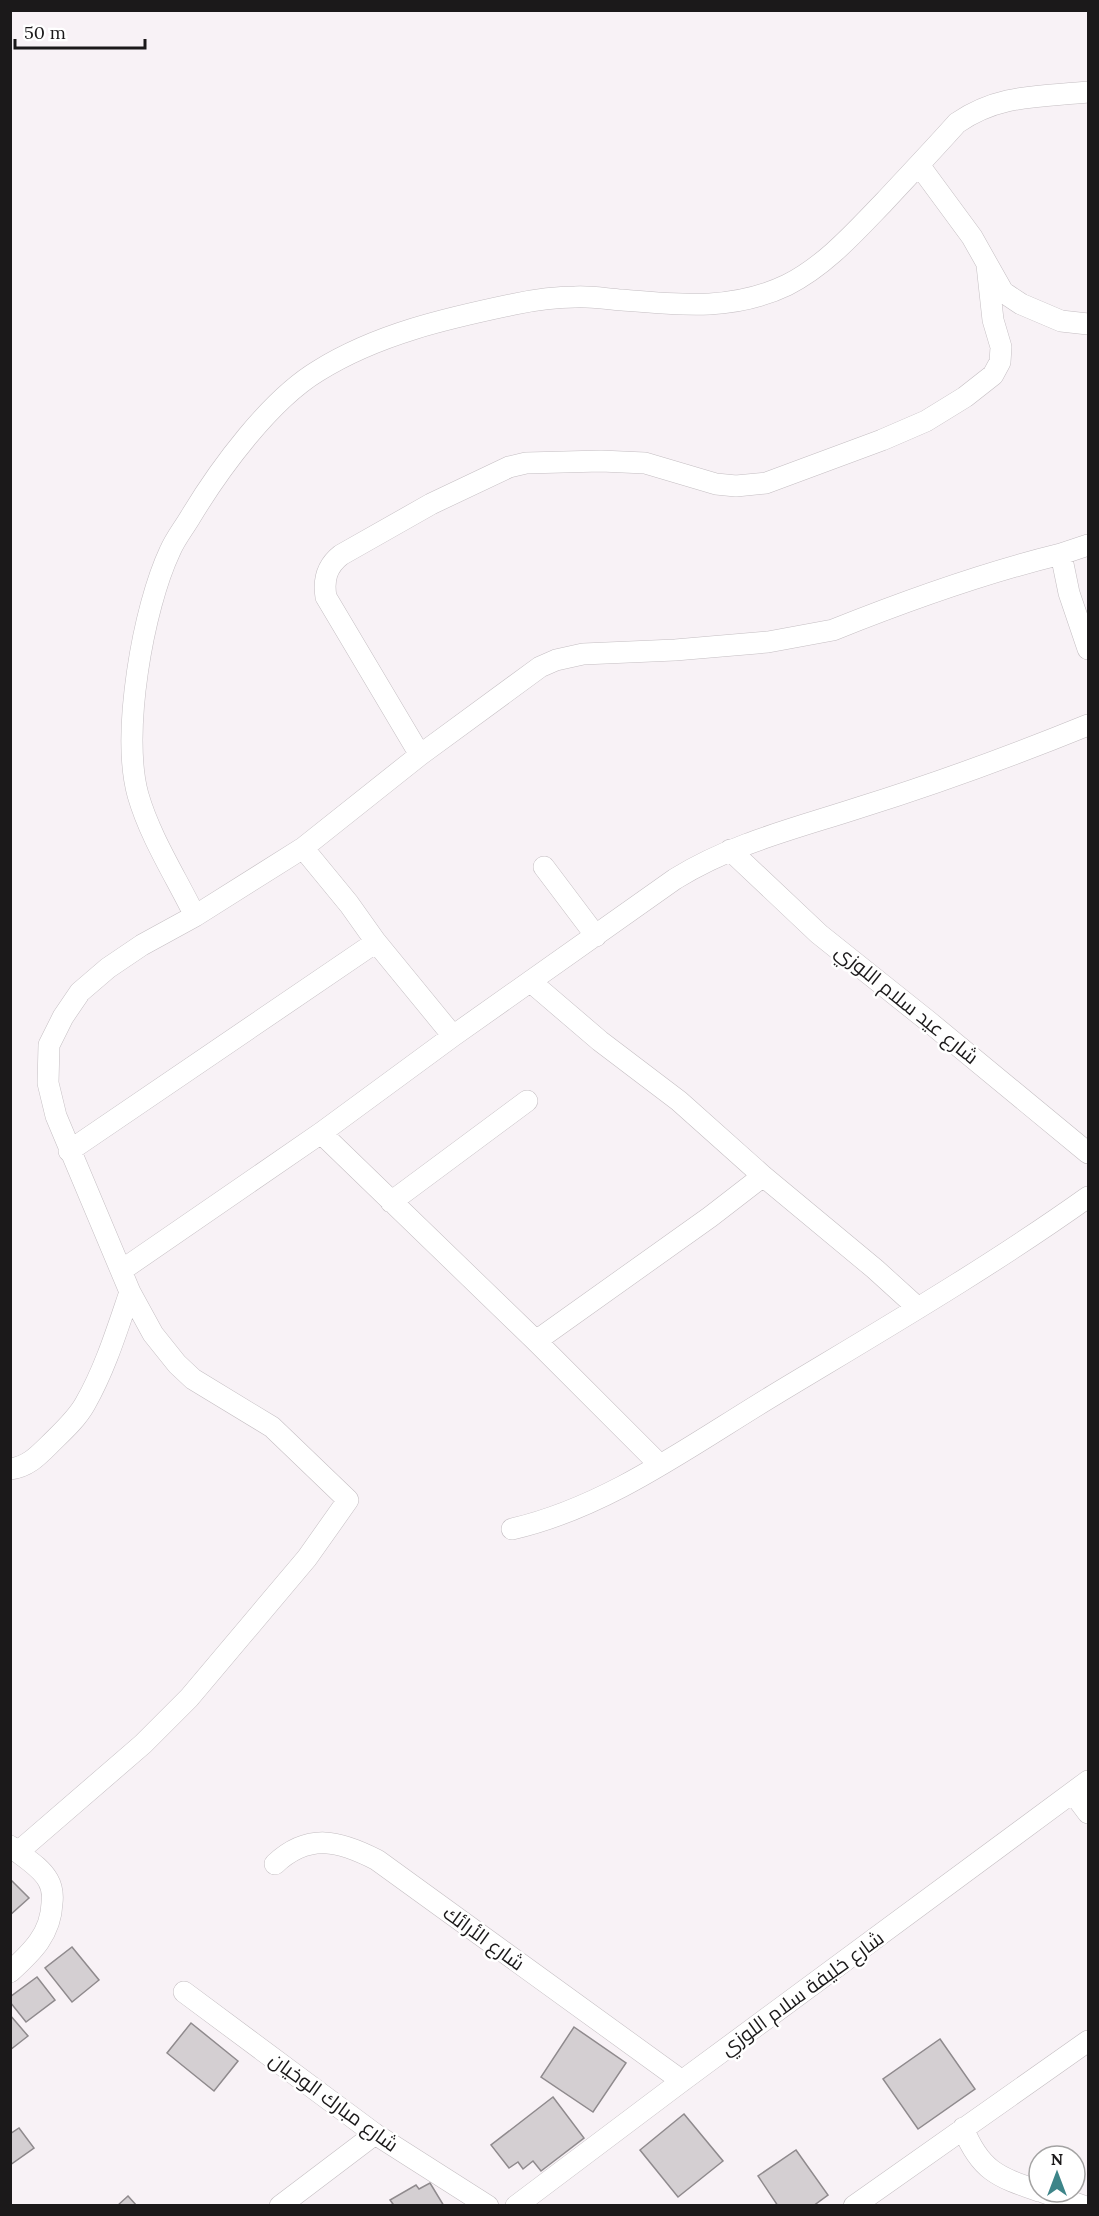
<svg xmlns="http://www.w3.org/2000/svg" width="1099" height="2216" font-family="Lora,Cairo,serif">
	<rect width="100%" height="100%" fill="#f8f2f6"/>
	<!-- building -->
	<path fill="#d4cfd2" stroke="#8f8a8d" stroke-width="1.5" d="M10 1879 29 1898 10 1915Z
		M72 1947 99 1980 72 2002 45 1968Z
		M37 1977 55 2000 26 2022 10 2002V1997Z
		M10 2015 28 2036 10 2050Z
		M191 2023 238 2061 214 2091 167 2053Z
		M574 2027 626 2063 593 2112 541 2077Z
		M940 2039 975 2089 918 2129 883 2079Z
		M553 2097 584 2138 541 2171 533 2161 523 2169 518 2162 509 2168 491 2145Z
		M684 2114 723 2161 678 2197 640 2150Z
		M19 2128 34 2148 10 2165V2134Z
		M796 2150 828 2195 813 2206H778L758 2176Z
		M430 2183 444 2206H389L393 2204 390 2200 416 2185 419 2189Z
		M128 2196 137 2206H117Z"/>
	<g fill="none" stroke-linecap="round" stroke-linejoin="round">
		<defs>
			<path id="minor" d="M919 165 972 237 1003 292 1021 304 1061 321 1088 324
				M1088 545 1061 554 1069 593 1088 649
				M420 755 326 597C323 579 327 566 341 555L431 504 509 467 526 463 601 461 645 463 716 484 736 486 766 483 882 440 926 421 965 397 993 375 1000 362 1001 347 993 320 987 265
				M303 848 349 904 376 942 453 1036
				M730 850 819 934 928 1021 1088 1153
				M544 867 596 936
				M195 916C176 877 150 837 138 795 121 734 143 608 170 551 175 539 184 528 191 516 220 468 270 400 318 371 377 334 448 318 515 304 534 300 556 297 575 297 590 296 607 299 622 300 680 305 733 311 787 285 825 266 855 232 884 202 908 176 933 150 957 123 999 94 1039 97 1088 92
				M531 982 600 1041 679 1101 763 1176 875 1269 918 1308
				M321 1133 536 1341 660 1465
				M69 1151 376 942
				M391 1202 527 1101
				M122 1270 321 1133 453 1036 675 879C733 843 797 828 861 807 938 783 1014 755 1088 725
				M536 1341 710 1217 763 1176
				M10 1469C27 1467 37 1457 49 1445 61 1433 76 1420 85 1404 105 1369 117 1330 130 1292
				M512 1529C608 1507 691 1445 774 1395 880 1331 987 1269 1088 1197
				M1073 1793 1088 1813
				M10 1846C23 1857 40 1866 48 1880 52 1887 53 1895 52 1903 51 1934 32 1952 10 1972
				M18 1852 143 1744 189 1698 307 1558 348 1500 272 1427 193 1379 177 1364 153 1334 130 1292 56 1116 48 1083 49 1045 63 1017 80 992 108 968 142 945 195 916 303 848 420 755 540 667 556 660 583 654 675 650 768 642 833 630C908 600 983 573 1061 554
				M275 1864C309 1832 340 1841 377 1860L682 2081
				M184 1992 375 2134 488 2206
				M963 2128C980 2170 997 2177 1039 2191
				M1043 2192 1083 2206
				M280 2206 375 2134
				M516 2206 682 2081 1088 1781
				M854 2206 1088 2041"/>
		</defs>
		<!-- minor casing -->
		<use href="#minor" stroke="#c4bec2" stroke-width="22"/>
		<!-- minor -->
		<use href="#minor" stroke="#fff" stroke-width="21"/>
	</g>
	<g text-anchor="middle" stroke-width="5" stroke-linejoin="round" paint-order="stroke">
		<!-- street labels -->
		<g font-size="20" fill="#1b191a" stroke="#fff">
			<text transform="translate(907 1004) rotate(39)" y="7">شارع عيد سلام اللوزي</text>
			<text transform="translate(484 1938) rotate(36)" y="7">شارع الأرائك</text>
			<text transform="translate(802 1993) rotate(-36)" y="7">شارع خليفة سلام اللوزي</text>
			<text transform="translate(334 2102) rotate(36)" y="7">شارع مبارك الوخيان</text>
		</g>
	</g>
	<!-- border -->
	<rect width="1099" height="2216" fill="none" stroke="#1b191a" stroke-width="24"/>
	<!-- north arrow -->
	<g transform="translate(1057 2174)"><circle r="28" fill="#ffffff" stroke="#a4a3a3" stroke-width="1.5"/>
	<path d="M0-4.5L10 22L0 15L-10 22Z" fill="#3d8589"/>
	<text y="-9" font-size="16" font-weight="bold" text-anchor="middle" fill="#1b191a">N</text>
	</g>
	<!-- scale -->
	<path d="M15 39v9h130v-9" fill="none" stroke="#1b191a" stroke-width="3"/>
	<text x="24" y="39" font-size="18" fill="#1b191a" stroke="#ffffff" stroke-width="4.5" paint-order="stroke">50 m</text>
</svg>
